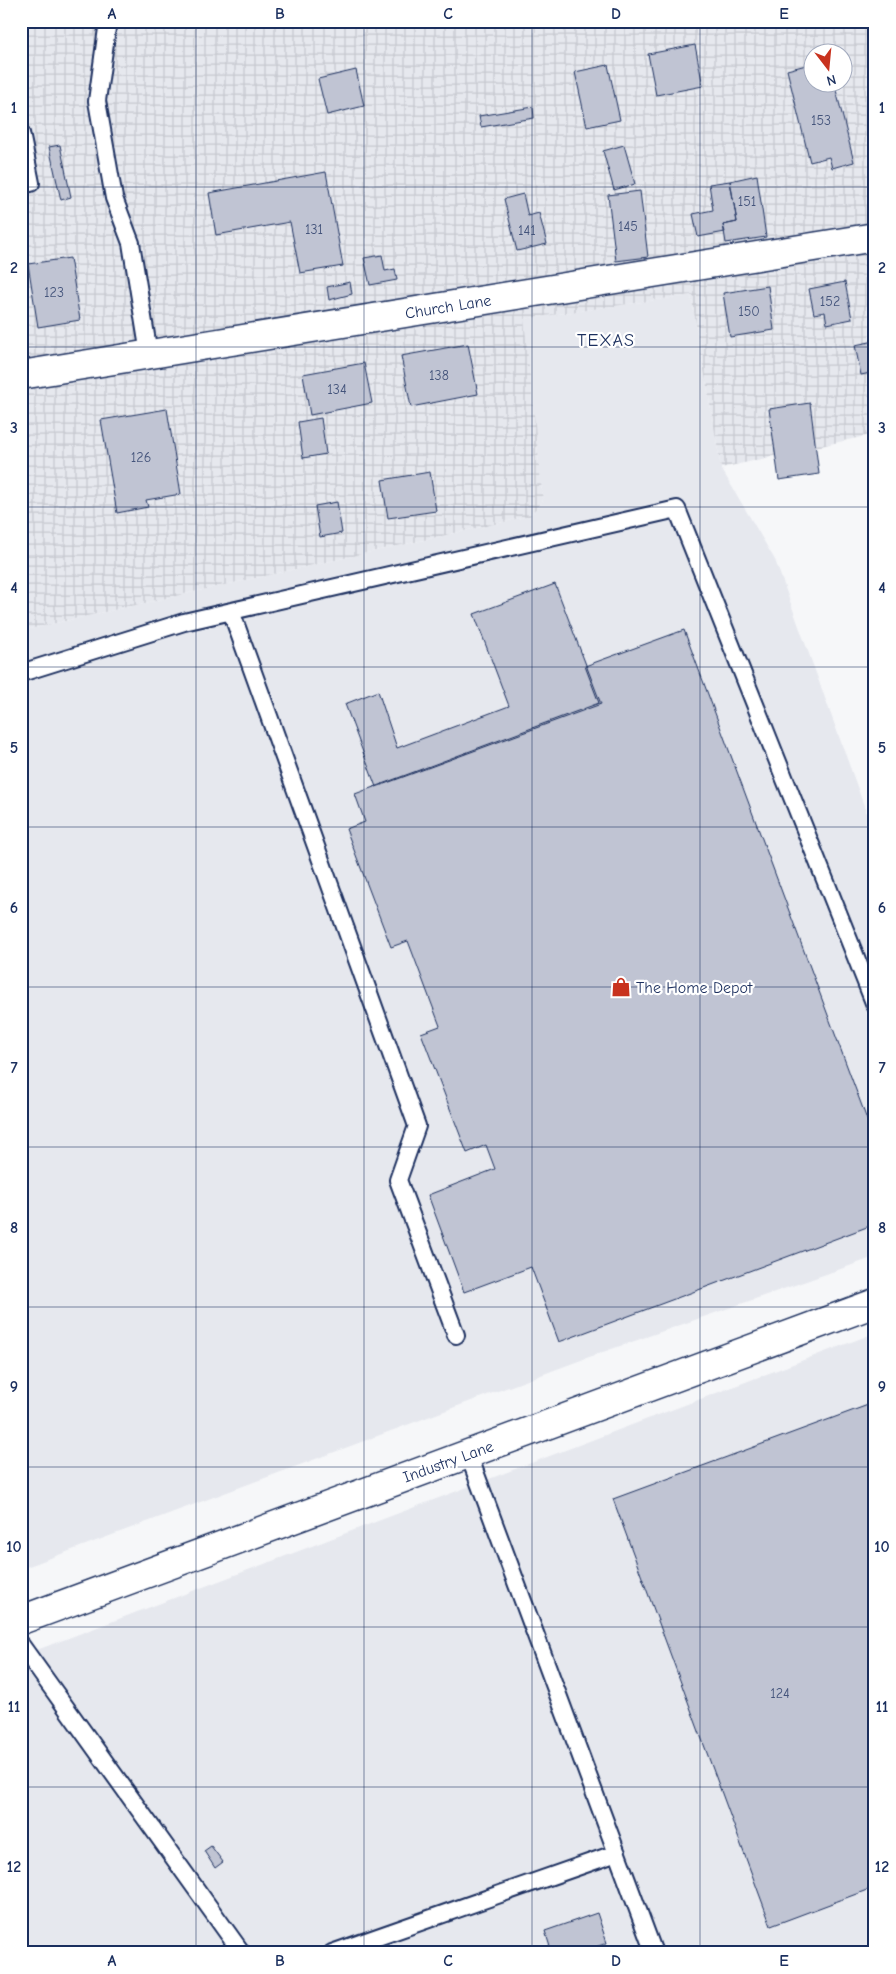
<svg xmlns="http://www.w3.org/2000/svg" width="896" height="1974" font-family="'Comic Neue',sans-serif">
	<defs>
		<pattern id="industrial-grid" width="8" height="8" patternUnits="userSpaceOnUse" patternTransform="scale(1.25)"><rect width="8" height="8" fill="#e6e8ee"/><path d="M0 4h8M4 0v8" fill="none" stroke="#c5c7ce"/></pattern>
	</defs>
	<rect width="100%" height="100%" fill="#f6f7f9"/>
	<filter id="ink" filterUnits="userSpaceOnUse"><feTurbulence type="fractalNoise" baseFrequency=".02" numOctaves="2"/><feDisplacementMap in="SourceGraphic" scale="10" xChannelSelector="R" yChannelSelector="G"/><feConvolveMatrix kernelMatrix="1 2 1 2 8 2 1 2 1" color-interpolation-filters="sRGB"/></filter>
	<g filter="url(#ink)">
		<!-- built -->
		<path fill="#e6e8ee" d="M691 295 721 468 775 560 875 836V1257L600 1353 21 1569V631L530 516 543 500 523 319Z
			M875 1333V1953H21V1656Z"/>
		<!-- industrial -->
		<path fill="url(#industrial-grid)" fill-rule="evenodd" d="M21 21H875V434L721 468 691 295 524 319 543 500 530 516 21 631ZM814 52H844V82H814Z"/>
		<!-- building -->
		<path fill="#c0c4d3" stroke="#1b2f5e" d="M695 45 703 86 656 95 648 54Z
			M814 63V82H834L854 162 832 168 829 157 810 162 787 70Z
			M608 65 620 120 587 127 575 72Z
			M356 70 364 106 327 115 318 79Z
			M533 107 534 118 481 127 479 116Z
			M60 145 71 197 61 200 49 147Z
			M624 145 635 184 614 190 603 151Z
			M326 172 343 266 300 273 290 222 216 235 209 193Z
			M757 175 766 237 726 243 723 225 737 222 730 181Z
			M730 181 737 222 723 225 725 232 698 237 693 214 713 210 709 184Z
			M640 191 648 257 616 261 608 195Z
			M523 194 528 216 539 213 547 244 517 251 504 199Z
			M382 255 385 271 395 269 397 280 370 285 364 258Z
			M70 258 80 320 38 327 28 264Z
			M350 282 352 294 329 300 327 287Z
			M845 282 852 319 827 324 825 312 814 314 809 289Z
			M768 286 774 330 730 337 723 293Z
			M875 341V372L861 375 855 345Z
			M468 344 478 394 411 407 401 356Z
			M364 363 372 403 310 415 303 374Z
			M810 403 819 474 779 480 769 409Z
			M167 409 181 494 146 500 148 507 117 513 101 420Z
			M321 418 326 454 303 458 298 422Z
			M430 472 436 511 388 518 382 480Z
			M337 502 342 533 320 537 315 506Z
			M555 584 601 704 376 787 345 704 378 691 397 748 509 706 474 614Z
			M684 630 875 1141V1224L559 1342 531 1267 464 1292 428 1195 495 1169 486 1145 467 1153 421 1033 440 1026 408 941 391 947 346 829 365 822 355 794 599 703 585 666Z
			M868 1405 875 1423V1887L771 1926 613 1499Z
			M211 1846 223 1862 215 1868 204 1851Z
			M597 1913 607 1943 578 1953H552L545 1931Z"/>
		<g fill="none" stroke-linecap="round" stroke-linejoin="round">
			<defs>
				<path id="lane" d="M108 21 97 101 114 198 131 243 149 354
					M21 133 31 183 21 185
					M231 611 417 1126 398 1180 456 1335
					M21 673 184 622 677 509 875 1005
					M468 1453 654 1953
					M21 1645 242 1953
					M332 1953 617 1853"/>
				<path id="street" d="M21 375 875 237"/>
				<path id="secondary" d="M21 1620 875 1303"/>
			</defs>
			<!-- lane casing -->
			<use href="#lane" stroke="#1b2f5e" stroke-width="20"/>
			<!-- street casing -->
			<use href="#street" stroke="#1b2f5e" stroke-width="31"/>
			<!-- secondary casing -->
			<use href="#secondary" stroke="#1b2f5e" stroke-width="31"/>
			<!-- lane -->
			<use href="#lane" stroke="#fff" stroke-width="16"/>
			<!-- street -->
			<use href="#street" stroke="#fff" stroke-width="28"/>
			<!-- secondary -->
			<use href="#secondary" stroke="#fff" stroke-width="28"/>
		</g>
	</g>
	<!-- grid -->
	<path fill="none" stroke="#1b2f5e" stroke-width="1" stroke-opacity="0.55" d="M196 21V1953M364 21V1953M532 21V1953M700 21V1953M21 187H875M21 347H875M21 507H875M21 667H875M21 827H875M21 987H875M21 1147H875M21 1307H875M21 1467H875M21 1627H875M21 1787H875"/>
	<!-- icons -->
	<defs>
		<symbol id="shop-bare" viewBox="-9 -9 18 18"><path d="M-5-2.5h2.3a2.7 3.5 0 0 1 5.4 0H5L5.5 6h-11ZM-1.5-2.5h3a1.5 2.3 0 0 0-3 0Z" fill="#c8321e" stroke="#fff" stroke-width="2.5" paint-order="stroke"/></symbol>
	</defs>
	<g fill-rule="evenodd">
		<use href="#shop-bare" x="607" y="973" width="28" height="28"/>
	</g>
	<g text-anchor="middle" stroke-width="4.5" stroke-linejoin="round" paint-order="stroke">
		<!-- number labels -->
		<g font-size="14" fill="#44547b">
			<text x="821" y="125">153</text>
			<text x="747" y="206">151</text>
			<text x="628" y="231">145</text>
			<text x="314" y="234">131</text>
			<text x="527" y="235">141</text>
			<text x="54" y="297">123</text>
			<text x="830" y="306">152</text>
			<text x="749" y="316">150</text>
			<text x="439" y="380">138</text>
			<text x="337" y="394">134</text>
			<text x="141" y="462">126</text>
			<text x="780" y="1698">124</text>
		</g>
		<!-- street labels -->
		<g font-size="16" fill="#1b2f5e" stroke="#fff">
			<text transform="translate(448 306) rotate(-9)" y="6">Church Lane</text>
			<text transform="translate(448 1461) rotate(-20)" y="6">Industry Lane</text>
		</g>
		<!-- poi labels -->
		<g font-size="16" fill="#1b2f5e" stroke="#fff" text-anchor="start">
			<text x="636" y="993">The Home Depot</text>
		</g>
		<!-- neighbourhood labels -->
		<g font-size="18" letter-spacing="1" fill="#1b2f5e" stroke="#fff">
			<text x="606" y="346">TEXAS</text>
		</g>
	</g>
	<!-- margin -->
	<rect width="896" height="1974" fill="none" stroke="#fff" stroke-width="55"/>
	<!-- north arrow -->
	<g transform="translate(828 68) rotate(164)"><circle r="24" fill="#ffffff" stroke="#a4acbf"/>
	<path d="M0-4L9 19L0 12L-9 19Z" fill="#c8321e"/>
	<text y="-8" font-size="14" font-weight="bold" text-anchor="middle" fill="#1b2f5e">N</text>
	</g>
	<rect x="28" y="28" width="840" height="1918" fill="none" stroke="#1b2f5e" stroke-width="2"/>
	<g font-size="16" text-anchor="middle" font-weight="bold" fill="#1b2f5e">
		<text x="112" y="19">A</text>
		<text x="280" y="19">B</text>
		<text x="448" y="19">C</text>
		<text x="616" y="19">D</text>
		<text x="784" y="19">E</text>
		<text x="14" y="113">1</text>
		<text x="882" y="113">1</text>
		<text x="14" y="273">2</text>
		<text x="882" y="273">2</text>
		<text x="14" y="433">3</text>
		<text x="882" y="433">3</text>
		<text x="14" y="593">4</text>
		<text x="882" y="593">4</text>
		<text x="14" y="753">5</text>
		<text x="882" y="753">5</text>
		<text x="14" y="913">6</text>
		<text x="882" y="913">6</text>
		<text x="14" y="1073">7</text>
		<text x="882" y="1073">7</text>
		<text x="14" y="1233">8</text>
		<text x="882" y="1233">8</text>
		<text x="14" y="1392">9</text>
		<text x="882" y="1392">9</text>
		<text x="14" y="1552">10</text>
		<text x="882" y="1552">10</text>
		<text x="14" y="1712">11</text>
		<text x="882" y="1712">11</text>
		<text x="14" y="1872">12</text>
		<text x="882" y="1872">12</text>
		<text x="112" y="1966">A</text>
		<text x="280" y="1966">B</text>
		<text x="448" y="1966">C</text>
		<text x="616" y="1966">D</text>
		<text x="784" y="1966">E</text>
	</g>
</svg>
